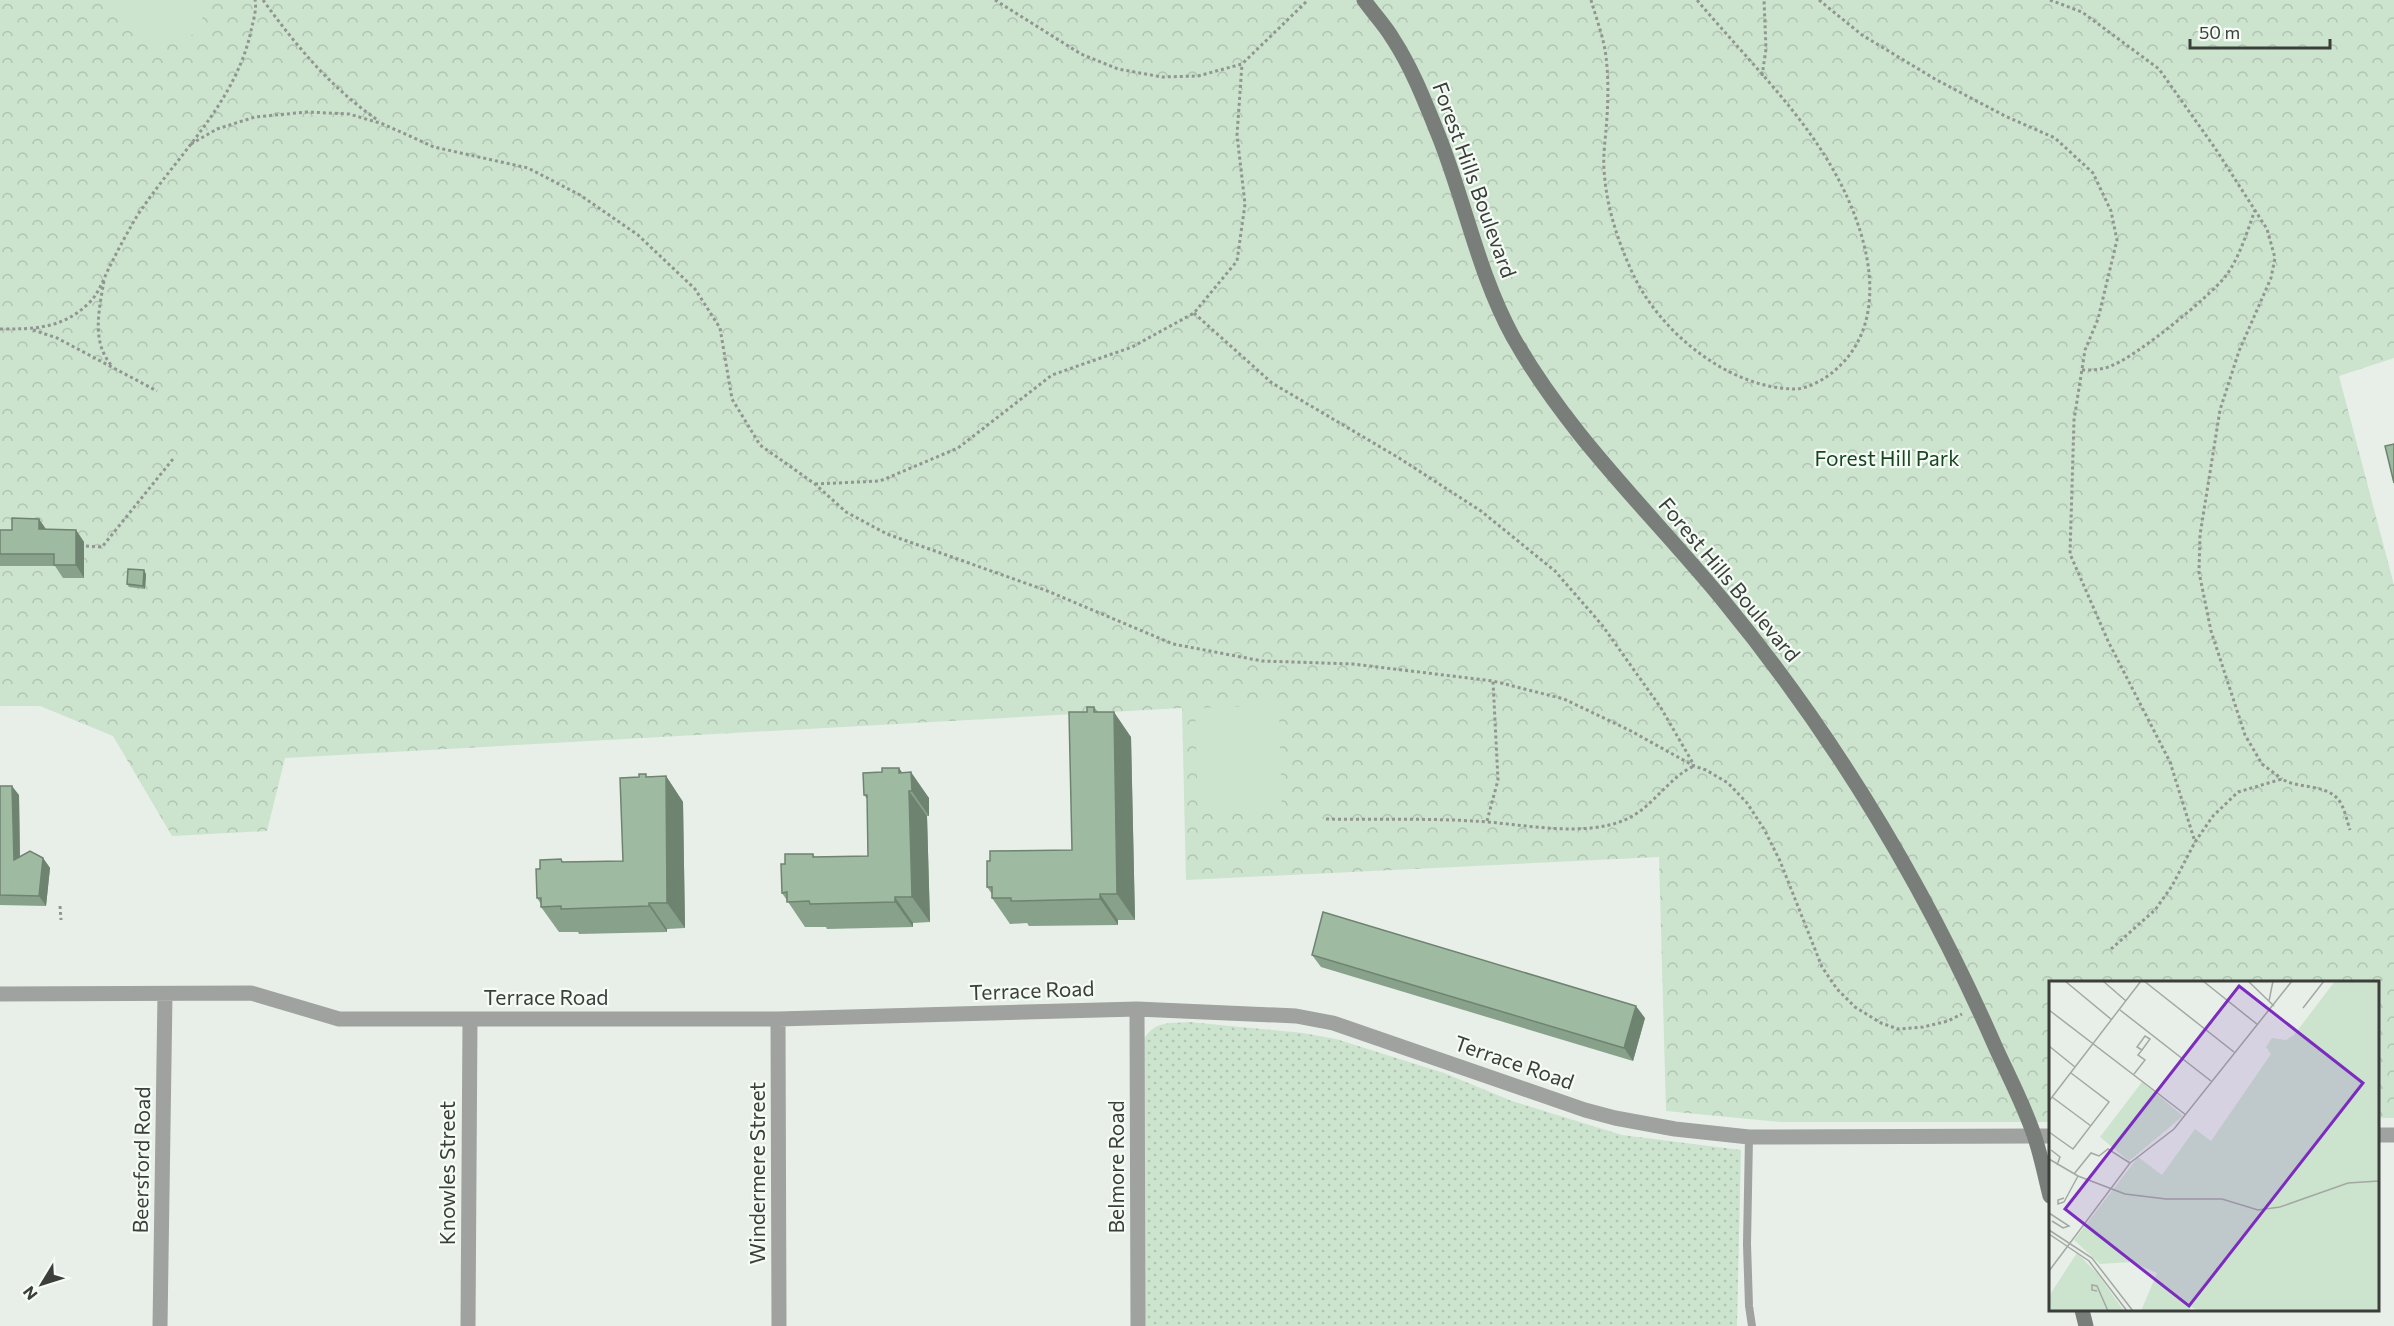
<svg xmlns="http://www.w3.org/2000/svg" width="2394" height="1326" font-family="Commissioner,sans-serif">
	<defs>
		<pattern id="grass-dots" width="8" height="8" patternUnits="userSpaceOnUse" patternTransform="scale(1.5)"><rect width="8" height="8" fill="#cce3ce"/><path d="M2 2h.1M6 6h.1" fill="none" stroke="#b0c4b2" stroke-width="1.8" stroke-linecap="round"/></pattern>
		<pattern id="park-crowns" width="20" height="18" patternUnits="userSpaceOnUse" patternTransform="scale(1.5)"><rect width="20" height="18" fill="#cce3ce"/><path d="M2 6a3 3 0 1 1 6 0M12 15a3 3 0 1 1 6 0" fill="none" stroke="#b0c4b2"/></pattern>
	</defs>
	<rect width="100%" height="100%" fill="#e8efe8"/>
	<!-- grass -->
	<path fill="url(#grass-dots)" d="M1189 1022 1303 1033 1336 1039 1444 1073 1512 1101 1622 1135 1741 1150 1737 1326H1145L1143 1040C1156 1020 1168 1024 1189 1022Z"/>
	<!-- park -->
	<path fill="url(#park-crowns)" d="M0 0H2394V358L2339 376 2394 585V1118H2378V982H2050V1122H1780L1666 1111 1659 857 1186 880 1182 708 285 758 267 831 172 836 113 736 40 706H0Z"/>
	<!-- garden -->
	<path fill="#cce3ce" d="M114 0H206L200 30C165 54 130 37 114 0Z
		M1279 705 1282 812 1198 814 1195 708Z"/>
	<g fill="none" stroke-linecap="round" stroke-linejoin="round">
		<!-- path -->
		<path stroke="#919691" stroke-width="3" stroke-dasharray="3 3" stroke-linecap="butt" d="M263 0C297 47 332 89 379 121
			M995 0 1081 54 1118 69 1162 77 1198 76 1242 64 1308 0
			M1591 0C1596 18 1604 38 1606 57 1609 81 1608 106 1606 130 1605 142 1603 156 1604 169 1606 205 1617 239 1632 272 1658 330 1727 388 1794 389 1805 390 1825 379 1833 372 1884 330 1874 261 1851 206 1818 126 1752 66 1697 0
			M1819 0 1862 35 1935 79 2005 116 2055 138 2093 173 2111 211 2117 240 2098 319 2085 350 2074 420 2070 554 2108 641 2170 762 2195 842
			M2050 0 2082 12 2159 69 2215 148 2267 229 2275 258 2271 278 2239 351 2220 410 2200 535 2199 572 2211 631 2245 735 2262 764 2282 779
			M1762 76 1766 49 1764 0
			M191 144 217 129 255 117 307 112 349 114 383 124 434 147 528 168 580 195 638 235 695 289 720 328 732 399 760 445 815 484 846 512 887 534 1045 590 1173 644 1262 661 1353 664 1493 681 1564 699 1631 731 1694 766 1706 770 1728 783 1747 803 1764 829 1780 861 1822 967 1837 989 1855 1007 1881 1023 1898 1029 1923 1027 1948 1021 1962 1014
			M104 281C99 310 91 342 112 366
			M1194 313 1272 383 1399 458 1481 511 1555 571 1602 625 1661 708 1694 765
			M0 329C35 329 62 329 89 303 100 292 104 277 111 264 119 248 128 231 137 216 177 155 235 104 251 31 253 21 257 10 255 0
			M33 330 57 338 157 391
			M2082 370C2093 370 2103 370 2113 365 2138 355 2208 298 2225 277 2239 259 2247 232 2255 210
			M815 484 880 481 958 448 1052 375 1132 347 1194 313 1237 261 1245 204 1237 135 1242 64
			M86 546 102 547 173 459
			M1326 819C1375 820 1424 818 1473 821 1520 823 1583 839 1627 819 1653 807 1668 778 1694 766
			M1487 821 1498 780 1493 681
			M60 906 61 920
			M2111 949 2155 910 2172 886 2195 842 2213 816 2238 792 2282 779C2299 789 2323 784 2337 798 2344 805 2347 821 2350 830"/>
		<!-- lane -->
		<path stroke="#9fa29f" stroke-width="8" d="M1749 1137 1747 1244 1749 1306 1752 1326"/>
		<!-- street -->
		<path stroke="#9fa29f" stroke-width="15" d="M0 994 251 993 339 1019H778L1137 1009 1296 1016 1333 1023 1585 1110 1615 1118 1675 1129 1749 1137 2050 1136
			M1137 1009 1138 1326
			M778 1019 779 1326
			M2378 1135H2394
			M160 1326 165 994
			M468 1326 470 1019"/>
		<!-- secondary -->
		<path stroke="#7a7e7a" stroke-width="15" d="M1364 0C1373 13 1385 25 1393 39 1412 68 1425 102 1438 134 1465 201 1478 273 1513 337 1568 435 1651 513 1722 599 1833 734 1925 886 1995 1046 2008 1075 2024 1105 2034 1135 2041 1155 2045 1176 2050 1196
			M2082 1310 2086 1326"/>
	</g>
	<!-- wall -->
	<path fill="#88a18a" d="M39 519 46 529 76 530 84 542V578H63L55 566H0V530H12Z
		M146 574 145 589 129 587 127 584Z
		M1094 707 1098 712 1131 737 1135 920H1118V925L1029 926 1027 923 1010 924 992 898V894L987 887 1072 850 1087 712Z
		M902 772 929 798V816H927L930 922 913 923V927L827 929 826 927H805L782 893 785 864 813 854 815 857 868 856 867 799 864 795Z
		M666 776 683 802 685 928 667 929V932L579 934 578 932H559L541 907V904L537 898 540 869 563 862 623 861 648 777Z
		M0 786 19 795 20 856 43 858 50 868 46 906 0 905Z
		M1312 955 1645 1018 1633 1061 1321 967Z"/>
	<!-- shaded-wall -->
	<path fill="#6f8371" d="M39 519 47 531 39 529Z
		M76 530 84 542V578L76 565Z
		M144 570 146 574 145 589 143 586Z
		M1114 712 1131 737 1135 920 1117 894Z
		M899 768 911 785V772L929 798V816L899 773Z
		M666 776 683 802 685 928 667 903Z
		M12 786 19 795 20 869 14 860Z
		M909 791 927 816 930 922 912 897Z
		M43 858 50 868 46 906 39 896Z
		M1100 894 1118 920V925L1100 899Z
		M895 897 913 923V927L895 902Z
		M649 903 667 929V932L649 906Z
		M1636 1006 1645 1018 1633 1061 1624 1048Z"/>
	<!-- building -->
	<path fill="#9ebba1" stroke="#6f8371" stroke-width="1.5" d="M2394 444V483L2385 446Z
		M12 518 39 519V529L76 530V565H54V554H0V530H12Z
		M128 569 144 570 143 586 127 584Z
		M1087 707H1094V712H1114L1117 894H1100V899L1011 901V898H992V887H987V861H990V851L1072 850 1069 712H1087Z
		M882 768H899V773L911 772 912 791H909L912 897H895V902L810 904 809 901 787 902V892L782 893 781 864H785V854H813V857L868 856 867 795H864L863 773 882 772Z
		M639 774H646V777L666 776 667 903H649V906L561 909V906L541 907V898H537L536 869H540V860L561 859 562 862 623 861 620 778 639 777Z
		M0 786H12L14 860 30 851 43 858 39 896 0 895Z
		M1323 912 1636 1006 1624 1048 1312 955Z"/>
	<g text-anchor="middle" stroke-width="4.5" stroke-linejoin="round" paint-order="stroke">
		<!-- street labels -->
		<g font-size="21" fill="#3b3e3b" stroke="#f5fcf6">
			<text transform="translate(1474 180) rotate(70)" y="7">Forest Hills Boulevard</text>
			<text transform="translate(1729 580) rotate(50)" y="7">Forest Hills Boulevard</text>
			<text transform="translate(1032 991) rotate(-2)" y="7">Terrace Road</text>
			<text x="546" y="1005">Terrace Road</text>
			<text transform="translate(1514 1063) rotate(19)" y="7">Terrace Road</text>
			<text transform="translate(142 1160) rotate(-89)" y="7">Beersford Road</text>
			<text transform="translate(1117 1167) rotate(-90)" y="7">Belmore Road</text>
			<text transform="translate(448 1173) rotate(-90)" y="7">Knowles Street</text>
			<text transform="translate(758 1173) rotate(-90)" y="7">Windermere Street</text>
		</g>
		<!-- park labels -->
		<g font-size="21" fill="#174421" stroke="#f5fcf6">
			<text x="1887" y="466">Forest Hill Park</text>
		</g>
	</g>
	<!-- overview -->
	<g transform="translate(2049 981)">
		<rect width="330" height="330" fill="#e8efe8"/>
		<path d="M93 101 134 135 80 180 51 156Z" fill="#cce3ce"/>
		<path d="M28 272 48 292 75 330H0V315Z" fill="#cce3ce"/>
		<path d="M286 0H330V330H151L142 326 140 330H92L108 292 83 281 51 283 25 259 89 176 113 194 146 148 162 160 222 73 217 66 223 57 237 59 245 54Z" fill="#cce3ce"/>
		<path d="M308 13a12 12 0 1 1 24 0a12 12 0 1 1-24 0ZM289 37a8 8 0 1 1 16 0a8 8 0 1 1-16 0ZM330 32V52L325 58 315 50ZM330 76V113L319 108 311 96Z" fill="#cce3ce"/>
		<path fill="none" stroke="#a3a8a3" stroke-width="1.5" d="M16 0 63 39M54 0 77 20M95 0 185 71M154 0 209 44M199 0 225 25M220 20 224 0M254 27 275 0M0 29 137 134M71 29 162 100M0 65 26 86M85 93 96 79 89 74 93 69 101 58 96 55 88 66 93 69M3 116 42 145M0 120 92 0M0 151 24 168 60 121 22 92M2 169 11 176 8 184M0 178 29 195 76 213 117 218H173L209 229 231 226 299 202 330 200M25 193 42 172 50 175 59 168 81 182M15 217 9 219V223L15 221 29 195M0 232 20 245 14 247 3 240M0 249 43 277 84 330M0 253 40 280 78 330M0 290 81 182 125 148 243 0M48 310 43 309V304L48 305 59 330M28 330H49"/>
		<path fill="#7b2cbf" fill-opacity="0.15" stroke="#7b2cbf" stroke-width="3" d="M190 5 314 102 140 325 16 228Z"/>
		<rect width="330" height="330" fill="none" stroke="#3b3e3b" stroke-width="3"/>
	</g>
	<!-- north arrow -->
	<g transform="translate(42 1284) rotate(232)" stroke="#f5fcf6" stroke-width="4.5" paint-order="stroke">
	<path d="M0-4.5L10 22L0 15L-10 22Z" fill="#3b3e3b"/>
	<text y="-9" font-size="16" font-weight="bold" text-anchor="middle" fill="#3b3e3b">N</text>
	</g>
	<!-- scale -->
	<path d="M2190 39v9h140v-9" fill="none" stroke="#3b3e3b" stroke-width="3"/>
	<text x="2199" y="39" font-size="18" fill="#3b3e3b" stroke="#f5fcf6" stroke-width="4.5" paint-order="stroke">50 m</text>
</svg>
